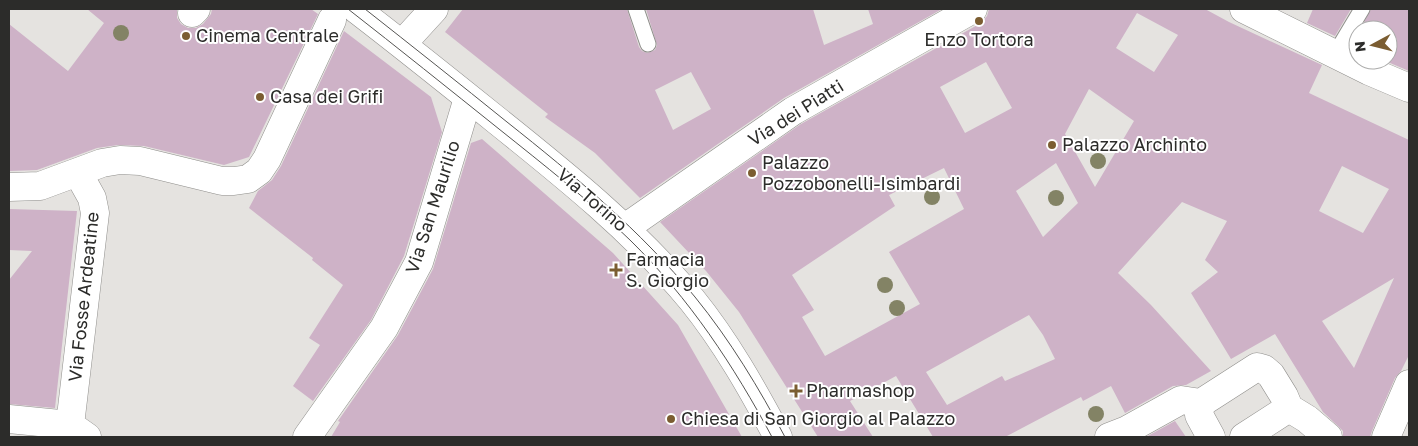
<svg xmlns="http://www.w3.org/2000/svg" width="1418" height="446" font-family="'Golos Text',sans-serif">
	<rect width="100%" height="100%" fill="#e5e3e0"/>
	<!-- building -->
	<path fill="#ceb2c7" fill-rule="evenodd" d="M87 9H175L177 10V18L181 24 188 28H196L203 24 211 14 212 9H311L318 14 249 157 224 165 144 146 118 145 97 148 37 170 9 171V24L68 71 104 23Z
		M463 9H627L639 47 642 51 647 53 655 50 657 45 646 9H813L824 45 873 24 868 9H942L784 98 640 198 595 153 545 117 548 114 445 32ZM691 72 711 109 673 130 655 90Z
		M989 9H1205L1229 22 1322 65 1309 93 1409 140V355L1401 371 1395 378 1372 431 1370 437H1343V431L1338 426 1323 412 1275 334 1231 359 1191 293 1218 272 1205 260 1227 221 1182 202 1118 273 1151 305 1211 371 1186 385 1173 386 1125 413 1111 386 1083 401 1081 397 1005 437H933L896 376 850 401 873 437H818L739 312 706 271 660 222 801 124 981 23 987 16ZM1137 13 1178 35 1154 72 1116 48ZM986 62 1012 108 965 133 940 87ZM1089 89 1134 121 1095 187 1065 134ZM1056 163 1078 203 1043 237 1016 191ZM1342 166 1389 189 1363 233 1319 211ZM944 168 964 209 889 252 920 304 825 356 802 317 814 310 792 275 895 206 889 195ZM1394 278 1354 368 1322 321ZM1029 315 1043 335 1055 359 1005 381 1002 376 947 405 926 372Z
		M1313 9H1351L1335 36 1307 23Z
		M1371 9H1409V71L1383 60H1388V30H1360Z
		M344 31 431 97 442 132 404 256 371 320 313 401 293 386 320 345 309 338 343 285 312 260 313 258 249 208 258 191 272 180 281 166Z
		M482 139 613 253 678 325 742 437H331L340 422 338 421 398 335 433 269 471 143Z
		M9 209 77 211 55 408 9 404V280L32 251 9 250Z
		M1175 421 1186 437H1146Z"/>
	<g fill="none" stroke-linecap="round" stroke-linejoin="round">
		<defs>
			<path id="lane" d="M636 9 648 44
				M1335 54 1362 9"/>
			<path id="street" d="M356 9C403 45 449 82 495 119 565 175 635 231 692 300 726 342 753 390 778 437
				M1244 9 1369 71 1409 88
				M192 13 196 9
				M402 44 434 9
				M9 187 40 186 102 163 120 160 140 161 222 181H234L248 179 259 171 267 159 332 20
				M625 228 793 111 973 9
				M9 419 70 425 87 437
				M70 425 95 213 92 198 78 173
				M307 437 384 328 419 262 468 98
				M1109 437 1127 430 1181 400 1201 403
				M1211 437 1199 415 1201 403 1257 367 1264 369 1271 375 1284 396 1289 408 1307 419 1328 437
				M1244 437 1289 408
				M1386 437 1409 384"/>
		</defs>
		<!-- lane casing -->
		<use href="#lane" stroke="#8f8e8b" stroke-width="17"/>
		<!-- street casing -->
		<use href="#street" stroke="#8f8e8b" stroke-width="29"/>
		<!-- lane -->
		<use href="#lane" stroke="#fff" stroke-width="15"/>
		<!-- street -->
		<use href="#street" stroke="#fff" stroke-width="28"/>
		<!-- tram -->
		<path stroke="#565553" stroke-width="1" d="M348 9C398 48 449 89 499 129 544 165 590 201 631 241 689 298 734 366 772 437
			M365 9C412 46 460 84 507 122 575 176 640 230 695 297 730 340 759 388 785 437"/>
	</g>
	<!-- trees -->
	<g fill="#838365">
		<circle cx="121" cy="33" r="8"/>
		<circle cx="1098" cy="161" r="8"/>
		<circle cx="932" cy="197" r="8"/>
		<circle cx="1056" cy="198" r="8"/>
		<circle cx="885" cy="285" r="8"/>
		<circle cx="897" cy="308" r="8"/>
		<circle cx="1096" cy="414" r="8"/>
	</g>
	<!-- markers -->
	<g fill="#7b5d31" stroke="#fff" stroke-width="2">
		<circle cx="979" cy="21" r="5"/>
		<circle cx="186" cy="36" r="5"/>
		<circle cx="260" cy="97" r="5"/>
		<circle cx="1052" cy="145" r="5"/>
		<circle cx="752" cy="173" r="5"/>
		<path d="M613.5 262.5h5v5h5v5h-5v5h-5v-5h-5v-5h5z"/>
		<path d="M793.5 383.5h5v5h5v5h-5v5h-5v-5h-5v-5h5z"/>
		<circle cx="671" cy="419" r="5"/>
	</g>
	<g text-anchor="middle" stroke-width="4" stroke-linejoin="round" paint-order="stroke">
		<!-- poi labels -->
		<g font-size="18" fill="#2c2c2a" stroke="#fff" text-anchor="start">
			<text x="196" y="42">Cinema Centrale</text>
			<text x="979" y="46" text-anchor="middle">Enzo Tortora</text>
			<text x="270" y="103">Casa dei Grifi</text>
			<text x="1062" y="151">Palazzo Archinto</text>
			<text x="762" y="169">Palazzo<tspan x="762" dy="21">Pozzobonelli-Isimbardi</tspan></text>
			<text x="626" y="266">Farmacia<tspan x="626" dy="21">S. Giorgio</tspan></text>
			<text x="806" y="397">Pharmashop</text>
			<text x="681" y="425">Chiesa di San Giorgio al Palazzo</text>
		</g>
		<!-- street labels -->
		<g font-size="18" fill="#2c2c2a" stroke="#fff">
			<text transform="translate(796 113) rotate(-32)" y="6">Via dei Piatti</text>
			<text transform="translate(592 200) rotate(41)" y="6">Via Torino</text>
			<text transform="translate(433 207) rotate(-72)" y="6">Via San Maurilio</text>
			<text transform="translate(84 297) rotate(-84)" y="6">Via Fosse Ardeatine</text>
		</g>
	</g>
	<!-- border -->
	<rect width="1418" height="446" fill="none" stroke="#2c2c2a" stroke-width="20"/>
	<!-- north arrow -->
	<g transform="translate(1373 45) rotate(263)"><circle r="24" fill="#ffffff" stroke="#ababaa"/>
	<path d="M0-4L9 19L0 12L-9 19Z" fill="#7b5d31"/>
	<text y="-8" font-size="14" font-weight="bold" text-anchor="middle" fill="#2c2c2a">N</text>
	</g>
</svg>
